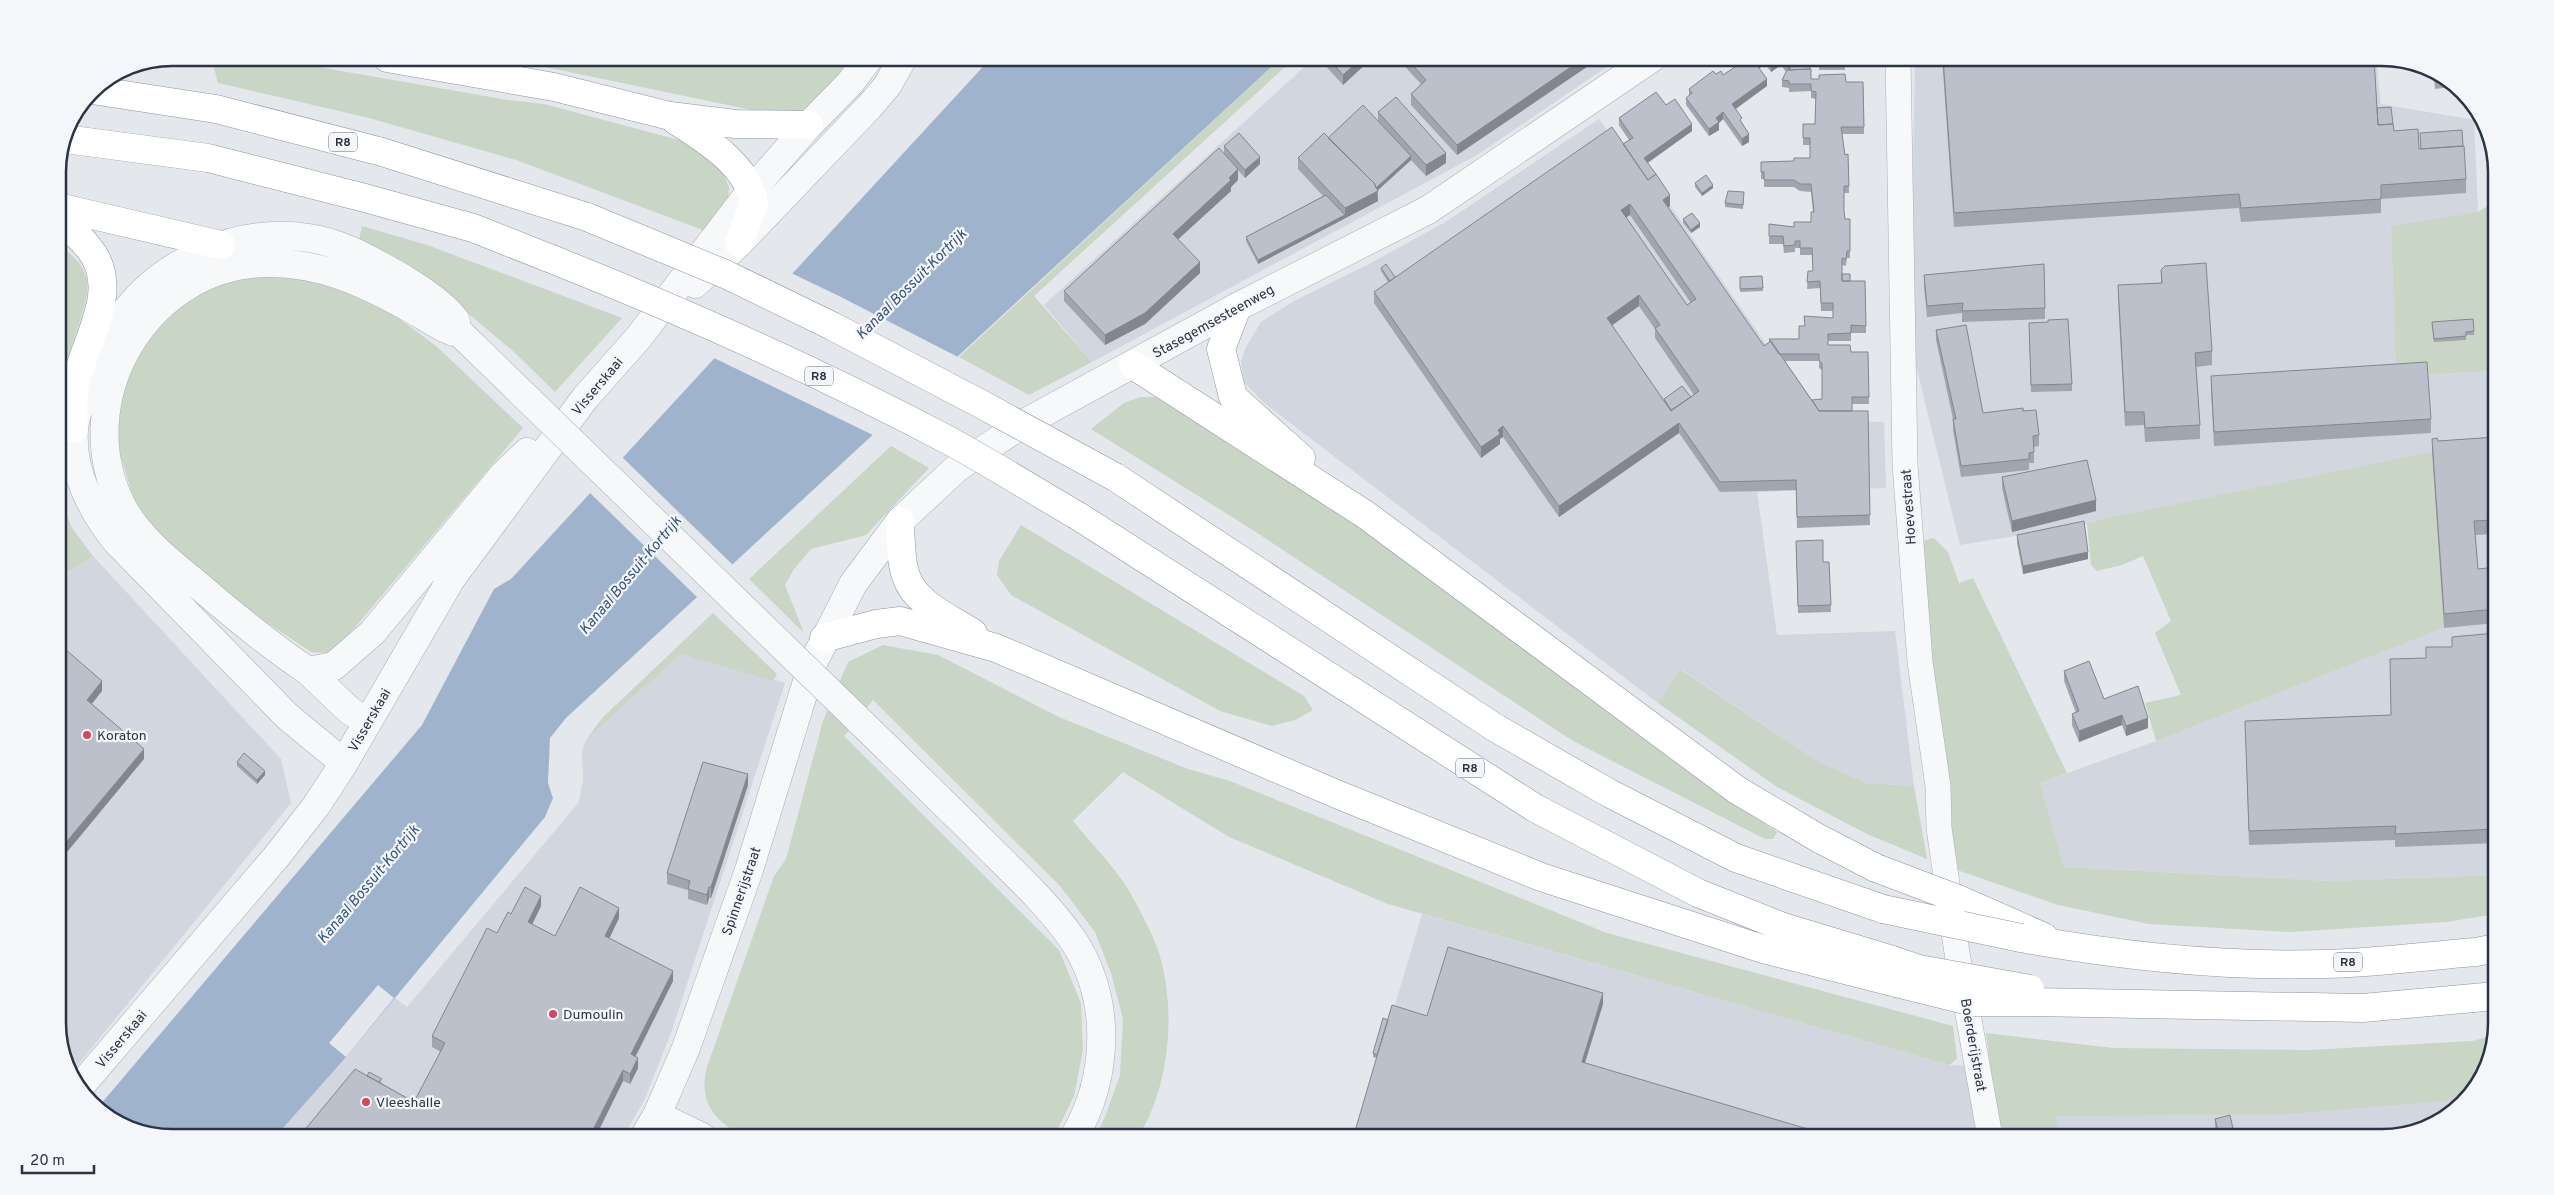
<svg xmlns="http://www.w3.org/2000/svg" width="2554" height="1195" font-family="Overpass,sans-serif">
	<rect width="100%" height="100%" fill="#e4e7ec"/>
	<!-- built -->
	<path fill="#d2d6de" d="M1314 58H1620L1477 155 1092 362 1044 305Z
		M1915 58H2376L2381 104 2474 120 2478 212 2391 226 2396 376 2496 371V875L2331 881 2064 867 2040 783 2156 741 2444 628 2432 453 2106 518 2087 524 1960 545 1910 341Z
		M1599 119 1648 190 1656 185 1819 421 1884 422 1886 488 1757 492 1777 635 1895 631 1914 786 1866 783 1821 763 1681 669 1658 703 1264 403 1244 382 1241 361 1246 347 1261 322 1294 301 1369 264 1447 221Z
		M93 556 281 759 291 803 72 1072 58 1030V573L62 577Z
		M681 654 785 683 671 1033 644 1101 623 1137H275L345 1057 378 985 407 1007 579 802 583 779 582 752 586 740Z
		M1422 914 1949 1065 2476 1081 2446 1118 2382 1137H1356Z"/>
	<!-- green -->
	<path fill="#c9d6c5" d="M222 58H267L508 100 544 104 694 144 722 171 729 187 728 202 703 230 516 160 369 118 218 83 214 68Z
		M502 58H857L816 101 799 112 767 113Z
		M1281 58H1295L1034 296 1092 362 1029 395 959 357Z
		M2496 201V371L2396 376 2391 226 2478 212Z
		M362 226 427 245 622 318 555 392 514 352 451 299 359 240Z
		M58 246C70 251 84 265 87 280 91 298 73 339 68 358 63 374 61 391 58 408Z
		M250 276H289L327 283 397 317 436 346 523 428 341 644 335 651 327 653 311 652 260 618 174 552 148 524 133 497 116 440 119 404 129 366 166 314 220 283Z
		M1140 397H1155L1177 407 1262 454 1612 715 1699 779 1777 832 1773 839H1765L1573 741 1248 527 1091 429 1124 403Z
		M891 446 929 468 866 535 811 549 794 569 785 585 804 633 749 579Z
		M2432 452 2444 628 2156 741 2145 703 2181 695 2155 633 2171 621 2143 556 2122 565 2097 571 2091 565 2087 524 2106 518Z
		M58 492 72 528 93 556 61 577 58 573Z
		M1021 525 1304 696 1313 710 1295 720 1272 726 1220 711 1011 595 997 575 999 561Z
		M1934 538 1948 552 1959 583 1973 578 2067 773 2040 783 2064 867 2331 881 2496 875V914L2446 922 2290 932 2149 924 2058 905 1957 870 1934 706 1923 545 1925 540Z
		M713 613 777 674 773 681 681 654 586 740 602 718Z
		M883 645 938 655 1059 717 1188 769 1230 781 1607 933 1953 1026 1957 1059 1949 1065 1388 904 1229 837 1123 772 1073 821C1090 842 1114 866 1128 889 1138 907 1151 930 1158 950 1177 1007 1170 1087 1138 1137H1095L1105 1117 1120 1075 1123 1019 1111 973 1095 932 1060 886 873 700 844 736 1059 950 1081 1003 1083 1050 1074 1096 1054 1137H746C715 1122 698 1103 707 1067L774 876 786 859 823 721 848 662Z
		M1680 669 1821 763 1866 783 1914 786 1927 859 1867 834 1777 787 1658 703Z
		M1986 1033 2113 1048 2309 1050 2472 1041 2494 1035 2488 1067 2462 1098 2453 1100 2288 1114 2056 1116 2059 1137H2000Z"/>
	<!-- water -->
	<path fill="#9fb4cc" d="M991 58H1281L566 718 550 738 548 783 553 798 545 817 346 1057 275 1137H172L128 1129 100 1105 422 725 494 589 511 579Z"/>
	<!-- pier -->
	<path fill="#e4e7ec" d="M789 272 839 296 960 358 875 436 712 357Z
		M621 456 734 566 699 599 588 491Z
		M378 985 394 998 346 1057 329 1043Z"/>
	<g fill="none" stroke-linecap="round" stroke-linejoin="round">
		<defs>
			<path id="minor" d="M1898 58 1905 464 1920 662 1938 786 1939 828 1957 953 1990 1137"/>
			<path id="tertiary" d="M695 284 739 243 869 107 887 86 903 58
				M462 335C441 329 425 316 406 306 363 282 320 263 270 263 148 262 66 400 123 508 140 539 171 563 198 585 234 616 269 645 308 671L334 666 372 633 504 474 527 452
				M308 671 350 711 368 722
				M873 734C911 771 949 808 986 845 1016 875 1049 905 1073 940 1112 999 1109 1077 1074 1137
				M344 763 288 717 116 541C92 511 71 471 74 430 75 412 85 390 92 373 99 354 108 335 120 319 161 260 239 227 309 238 336 242 360 254 383 267 404 278 443 302 456 321
				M79 1088 277 856 316 806 344 763 451 579 585 398 639 337 750 192 809 125 850 83 869 58
				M657 1115 702 1137
				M644 1137 657 1115 686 1048 749 870 812 665 853 584 900 521 958 467 1021 425 1237 307 1428 210 1652 58"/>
			<path id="motorway" d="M387 58 554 87 670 116 735 124 809 125
				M92 90 216 109 382 152 587 217
				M675 120C705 139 748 165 754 203L739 243
				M65 139 208 158 365 198 473 228 549 258
				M58 207 221 245
				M58 224C70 229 80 236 88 247 124 289 83 342 75 386 72 400 74 415 73 429
				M1237 307 1221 349 1233 397 1301 458
				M1133 365 1366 515 1737 790 1818 838 1876 868
				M1115 477 1494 727 1609 793 1736 858 1883 909
				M1078 516 1535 808 1698 893 1783 927 1892 960
				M900 521C901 539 900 559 906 576 915 604 950 618 973 633
				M824 638 876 624 900 621 996 648 1334 793 1541 877 1763 949 1896 983
				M1958 899 2044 937
				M2021 938C2121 956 2222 967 2324 964 2374 963 2425 956 2476 952L2496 948
				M2032 1002 2363 1008 2496 996"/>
		</defs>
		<!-- minor casing -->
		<use href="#minor" stroke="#a9aeb7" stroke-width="26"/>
		<!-- tertiary casing -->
		<use href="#tertiary" stroke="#a9aeb7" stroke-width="29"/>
		<!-- motorway casing -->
		<use href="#motorway" stroke="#8b94a3" stroke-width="29"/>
		<!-- minor -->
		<use href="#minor" stroke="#f7f8fa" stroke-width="25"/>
		<!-- tertiary -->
		<use href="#tertiary" stroke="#f7f8fa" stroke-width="28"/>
		<!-- motorway -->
		<use href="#motorway" stroke="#fff" stroke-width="28"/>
		<defs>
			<path id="tertiary-bridge" d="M462 335 873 734"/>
			<path id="motorway-bridge" d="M587 217 725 274 832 326 981 404 1115 477
				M549 258C685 312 819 372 948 440 992 464 1035 491 1078 516
				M1876 868 1958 899
				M1883 909 2021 938
				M1892 960 1919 969 2030 989
				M1896 983 1973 1002H2030"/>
		</defs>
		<!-- tertiary-bridge casing -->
		<use href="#tertiary-bridge" stroke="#a9aeb7" stroke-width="29" stroke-linecap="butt"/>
		<!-- motorway-bridge casing -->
		<use href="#motorway-bridge" stroke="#8b94a3" stroke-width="29" stroke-linecap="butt"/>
		<!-- tertiary-bridge -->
		<use href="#tertiary-bridge" stroke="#f7f8fa" stroke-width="28"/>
		<!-- motorway-bridge -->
		<use href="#motorway-bridge" stroke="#fff" stroke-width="28"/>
	</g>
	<!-- wall -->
	<path fill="#a1a5ae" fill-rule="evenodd" d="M1322 58H1370V60L1343 85 1322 62Z
		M1397 58H1600L1457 155 1411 105V94L1421 84Z
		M1732 58H1797L1795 61 1811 79 1846 82H1863L1864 134H1842L1845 155 1848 154 1849 193H1844V211L1850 251V258H1847L1846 266 1842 265V274L1850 281 1866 326V333H1851V341H1828V345L1851 352H1868L1869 404H1852V411H1868L1870 525 1797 528 1796 490 1720 492 1679 433 1559 517 1503 437 1500 439V444L1481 458 1374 303V292L1388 282 1381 271V268L1395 277 1629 140 1619 125V118L1666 105 1692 131 1648 163 1670 206 1667 208 1764 346 1769 343V339H1799L1804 326 1833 318V311H1821L1820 288 1807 289 1808 271H1813L1812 255H1800V248H1795V252L1784 253 1783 244H1769V224L1794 227 1811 222 1813 212 1811 192 1800 191 1794 187H1764V179H1761V162L1794 161 1810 158V145H1803V124H1815L1816 99 1811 98V91L1789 92V88L1782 87V80L1786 72 1781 65 1771 72 1765 64 1759 68 1767 86 1736 109 1749 142 1742 146 1723 119 1719 123V130L1709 136 1686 105V98L1689 96V89L1716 74 1723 75 1738 65ZM1630 215 1691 303 1687 305 1626 217ZM1639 306 1655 329V338L1694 395 1691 397 1664 399V401L1612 325ZM1785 361H1819V368L1822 370V399L1812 400Z
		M1819 58H1861V62L1845 63V70H1819Z
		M1942 58H2374L2377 108 2393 124 2394 131 2419 149 2466 179V193L2381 199V213L2241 222 2239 208 1954 227Z
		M2434 73 2451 87 2435 89Z
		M1378 112 1446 163 1426 176 1411 160 1378 190V201L1258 264 1246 241V237L1323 196 1298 169V158L1328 138 1378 121Z
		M1224 146 1260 164 1245 178 1238 170V180L1231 187V191L1178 239 1200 273 1145 324 1105 345 1064 301V291L1224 154Z
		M1695 183 1713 188 1702 196 1695 187Z
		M1744 192 1743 209 1725 207V203Z
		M1683 219 1700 227 1691 233 1683 223Z
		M2161 270 2212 351V365L2196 367 2200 425V439L2145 442 2144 425 2125 426 2118 299V285L2161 283Z
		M1924 275 2045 308V319L1962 322V313L1927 317 1924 286Z
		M1762 276 1763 291 1740 292V277Z
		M2473 319 2474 335H2466V340L2434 342 2432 326Z
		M1936 330 1983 413 2023 411 2039 435V446L2034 447V463H2029V470L1961 477 1953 430V419L1936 340Z
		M2029 330 2072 384V391L2031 392Z
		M2211 376 2431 419V433L2214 446 2211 390Z
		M2496 437V534L2475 535 2478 569 2496 567V623L2444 628 2432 452V439L2438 441Z
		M2002 477 2096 511 2012 532 2002 488Z
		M2017 535 2088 559 2023 574 2017 543Z
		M1796 541 1823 562H1829L1831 612 1798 613Z
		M2496 633V843L2395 847V840L2249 845 2245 721 2391 715 2426 658V647H2452Z
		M2064 671 2104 699 2148 728 2126 736 2122 725 2079 742 2072 725V714L2076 713 2064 681Z
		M237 762 265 775 257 784 237 766Z
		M748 785 711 898H709L707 905 688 899V890L667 884V873Z
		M541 906 532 924 555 936 619 918 609 939 673 981 636 1056 638 1068 630 1084 623 1081 595 1138H303V1132L367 1076 382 1082 381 1083 414 1102 441 1052 432 1047V1036L511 914Z
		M1603 1004 1585 1063 1376 1058 1373 1057V1053L1388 1020 1427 1016Z
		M2215 1119 2235 1138H2218L2215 1126Z"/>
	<!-- shaded-wall -->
	<path fill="#83868d" d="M1362 58H1370V60L1343 85V75Z
		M1584 58H1600L1457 155V145Z
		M1764 58H1765V64L1756 71V64Z
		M1781 58V65L1771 72V65Z
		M1793 58H1797L1788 75V67Z
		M1767 79V86L1732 111V104Z
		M1723 112V119L1719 123V130L1709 136V129L1716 118Z
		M1692 124V131L1644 165V158Z
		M1749 134V142L1742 146V139Z
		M1446 153V163L1426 176V165Z
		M1411 156V160L1377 191 1378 201 1258 264V260L1345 215V208L1374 190Z
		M1260 157V164L1245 178V170Z
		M1238 169V180L1231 187V191L1173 244V234Z
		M1713 185V188L1702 196V193Z
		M1670 195V206L1663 211V200Z
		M1630 204V215L1621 221V210Z
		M1700 223V227L1691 233V230Z
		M1200 262V273L1145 324 1105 345V335Z
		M1639 295V306L1607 329V318Z
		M1679 423V433L1559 517V506Z
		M1503 426V437L1500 439V444L1481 458V447L1498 430Z
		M2096 500V511L2012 532V521Z
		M2088 552V559L2023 574V566Z
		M102 681V691L87 710V700Z
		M2122 715V725L2079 742V731Z
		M2148 718V728L2126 736V726Z
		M144 749V759L58 863V852Z
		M265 771V775L257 784V780Z
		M748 774V785L711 898V887Z
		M709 887V898L707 905V895Z
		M541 896V906L528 933V922Z
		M619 908V918L605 947V936Z
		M673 971V981L631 1065V1054Z
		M1603 993V1004L1582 1072V1062Z
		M638 1058V1068L630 1084V1074Z
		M623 1070V1081L595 1138H589Z"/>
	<!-- building -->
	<path fill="#bbc0ca" stroke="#83868d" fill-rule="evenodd" d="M1328 58H1362L1343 75Z
		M1406 58H1584L1457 145 1411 94 1426 80Z
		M1737 58H1764L1756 64 1767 79 1732 104 1742 118 1740 120 1749 134 1742 139 1723 112 1716 118 1719 122 1709 129 1686 98 1692 93 1689 89 1713 71 1716 74 1721 71 1723 75 1741 63Z
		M1765 58H1793L1788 67 1781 58 1771 65Z
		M1819 58H1845V63H1819Z
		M1943 58H2374L2378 125 2393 124 2394 131 2418 129 2419 149 2464 146 2466 179 2381 185V199L2241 208 2239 194 1954 213Z
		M1793 61 1810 62V69L1789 70Z
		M1811 69V79H1819V75L1845 74 1846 82H1863L1864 127H1841L1845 155 1848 154 1849 186H1844V211L1845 219H1850V251H1847L1846 259 1842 258V281H1865L1866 326 1851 325V333L1828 334V345H1850L1851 352H1868L1869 397H1852V411H1819L1812 400 1822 399V363L1819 361V354H1779L1769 339H1799V326H1805L1804 316 1833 318V303H1821L1820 281 1807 282 1808 271H1813L1812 248H1800V241H1795V245L1784 246 1783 236H1769V224L1794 227V222H1811V212H1814L1811 184H1800L1794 180H1764V172H1761V162L1794 161V158H1810V138H1803V124H1815L1816 92 1811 91V84H1789V81L1782 80 1787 70Z
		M2435 74 2440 78H2435Z
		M1656 92 1666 105 1675 99 1692 124 1644 158 1656 174 1648 180 1623 144 1633 138 1619 118Z
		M1396 97 1446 153 1426 165 1378 112Z
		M1363 105 1411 156 1376 188 1374 183 1328 138Z
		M2391 107 2393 124 2378 125 2377 108Z
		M1612 127 1648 180 1656 174 1670 195 1663 200 1764 346 1771 341 1819 411H1868L1870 515 1797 517 1796 480 1720 482 1679 423 1559 506 1503 426 1498 430 1500 434 1481 447 1374 292ZM1630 204 1696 299 1687 305 1621 210ZM1639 295 1660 325 1655 328 1699 391 1671 411 1607 318Z
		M2462 130 2463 146 2421 149 2420 133Z
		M1239 133 1260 157 1245 170 1224 146Z
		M1324 133 1374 183 1378 191 1345 208 1298 158Z
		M1219 148 1238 169 1229 178 1231 180 1173 234 1200 262 1145 313 1105 335 1064 291Z
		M1706 175 1713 185 1702 193 1695 183Z
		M1728 191 1744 192 1743 205 1725 203Z
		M1326 195 1345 215 1258 260 1246 237Z
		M1692 213 1700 223 1691 230 1683 219Z
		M2206 263 2212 351 2195 353 2200 425 2145 428 2144 412H2125L2118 285 2162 283 2161 270 2165 266Z
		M1386 264 1395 277 1390 281 1381 268Z
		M2044 264 2045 308 1962 311 1963 303 1927 306 1924 275Z
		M1842 274H1850V281H1842Z
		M1762 276 1763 288 1740 289V277Z
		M2068 319 2072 384 2031 385 2029 323 2048 322V320Z
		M2473 319 2474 331 2466 332V336L2434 339 2432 322Z
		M1966 325 1983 413 2023 408V411L2036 410 2039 435 2033 436 2034 452 2029 453V459L1961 466 1953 419H1956L1936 330Z
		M2427 362 2431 419 2214 432 2211 376Z
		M1682 386 1691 397 1671 410 1664 399Z
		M2496 437V520L2474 521 2478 569 2496 567V609L2444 614 2432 439 2437 438 2438 441Z
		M2087 460 2096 500 2012 521 2002 477Z
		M2084 521 2088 552 2023 566 2017 535Z
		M1823 540V562H1829L1831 605 1798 606 1796 541Z
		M2496 633V829L2395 834 2396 826 2249 831 2245 721 2391 715 2390 659 2426 658V647H2452V637Z
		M58 643 102 681 87 700 144 749 58 852Z
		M2089 661 2104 699 2138 686 2148 718 2126 726 2122 715 2079 731 2072 714 2079 711 2064 671Z
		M244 753 265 771 257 780 237 762Z
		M703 762 748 774 711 887H709L707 895 688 889 690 881 667 873Z
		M525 887 541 896 528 922 555 936 580 887 619 908 605 936 673 971 631 1054 638 1058 630 1074 623 1070 589 1138H311L303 1132 355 1069 414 1102 445 1043 432 1036 487 928 497 933 508 912 511 914Z
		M1448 947 1603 993 1582 1062 1838 1138H1353L1392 1005 1427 1016Z
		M1383 1018 1388 1020 1377 1055 1373 1053Z
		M369 1072 382 1079 379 1082 367 1076Z
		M2230 1115 2235 1138H2220L2215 1119Z"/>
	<!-- markers -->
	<g fill="#d1495b" stroke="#f4f6f9" stroke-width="2">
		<circle cx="87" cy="735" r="5"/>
		<circle cx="553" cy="1014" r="5"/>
		<circle cx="366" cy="1102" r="5"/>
	</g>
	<g text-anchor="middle" stroke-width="4.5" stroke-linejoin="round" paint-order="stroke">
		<!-- shield labels -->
		<g fill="#f4f6f9" stroke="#676e7b" stroke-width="1">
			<rect x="329" y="132.5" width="28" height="19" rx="4"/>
			<rect x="805" y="366.5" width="28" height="19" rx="4"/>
			<rect x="1456" y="758.5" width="28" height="19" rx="4"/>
			<rect x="2334" y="952.5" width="28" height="19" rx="4"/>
		</g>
		<g font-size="12" font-weight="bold" fill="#2b3445">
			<text x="343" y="146">R8</text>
			<text x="819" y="380">R8</text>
			<text x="1470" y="772">R8</text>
			<text x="2348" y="966">R8</text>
		</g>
		<!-- street labels -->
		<g font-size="14" fill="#2b3445" stroke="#f4f6f9">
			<text transform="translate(1213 321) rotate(-29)" y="5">Stasegemsesteenweg</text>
			<text transform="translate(597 386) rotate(-50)" y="5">Visserskaai</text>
			<text transform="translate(1908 507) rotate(-94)" y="5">Hoevestraat</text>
			<text transform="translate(369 720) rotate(-60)" y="5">Visserskaai</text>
			<text transform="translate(741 891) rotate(-71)" y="5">Spinnerijstraat</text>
			<text transform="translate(121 1039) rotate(-50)" y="5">Visserskaai</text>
			<text transform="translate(1974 1045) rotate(80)" y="5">Boerderijstraat</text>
		</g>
		<!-- poi labels -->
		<g font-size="14" fill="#2b3445" stroke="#f4f6f9" text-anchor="start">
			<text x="97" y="740">Koraton</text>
			<text x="563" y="1019">Dumoulin</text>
			<text x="376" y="1107">Vleeshalle</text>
		</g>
		<!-- water labels -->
		<g font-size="15" font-style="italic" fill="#34527a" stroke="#f4f6f9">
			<text transform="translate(911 284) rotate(-45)" y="5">Kanaal Bossuit-Kortrijk</text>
			<text transform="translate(630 575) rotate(-50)" y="5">Kanaal Bossuit-Kortrijk</text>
			<text transform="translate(368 884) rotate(-50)" y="5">Kanaal Bossuit-Kortrijk</text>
		</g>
	</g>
	<!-- crop -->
	<path d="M0 0H2554V1195H0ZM172 66H2382A106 106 0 0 1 2488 172V1023A106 106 0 0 1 2382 1129H172A106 106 0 0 1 66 1023V172A106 106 0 0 1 172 66Z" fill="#f4f6f9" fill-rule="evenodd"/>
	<path fill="none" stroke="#2b3445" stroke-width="2.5" d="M172 66H2382A106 106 0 0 1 2488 172V1023A106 106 0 0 1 2382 1129H172A106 106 0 0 1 66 1023V172A106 106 0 0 1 172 66Z"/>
	<!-- scale -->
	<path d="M22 1165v8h72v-8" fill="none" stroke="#2b3445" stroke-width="2.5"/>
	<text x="30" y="1165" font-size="15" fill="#2b3445" stroke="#f4f6f9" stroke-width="4" paint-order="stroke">20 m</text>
</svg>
